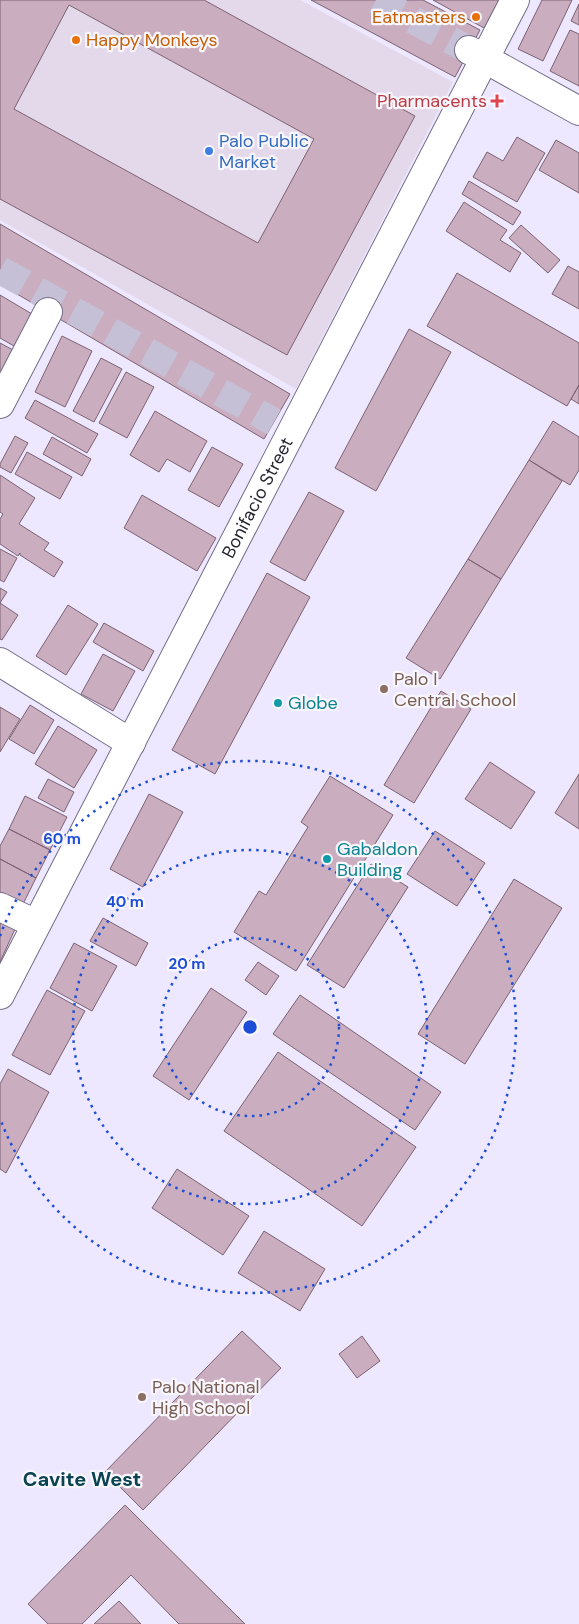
<svg xmlns="http://www.w3.org/2000/svg" width="579" height="1624" font-family="'DM Sans',sans-serif">
	<rect width="100%" height="100%" fill="#ede7ff"/>
	<!-- commercial -->
	<path fill="#e4d8eb" d="M0 0H300L453 82 296 389 0 220Z"/>
	<!-- building -->
	<path fill="#caadbf" stroke="#7c6373" fill-rule="evenodd" d="M0 0H204L415 116 287 355 0 199ZM69 5 314 139 258 243 14 109Z
		M311 0H423L480 30 455 77Z
		M433 0H499L484 28Z
		M542 0H572L543 61 518 49Z
		M579 4V25L571 21Z
		M570 30 579 34V86L550 71Z
		M517 137 545 153 517 202 473 177 487 152 503 161Z
		M556 140 579 153V193L539 170Z
		M469 181 521 212 513 225 462 194Z
		M464 202 507 230 500 240 521 253 510 272 446 231Z
		M0 224 290 394 264 439 0 284Z
		M521 225 560 260 548 273 509 238Z
		M568 266 579 272V309L552 294Z
		M457 273 579 343V385L567 406 427 326Z
		M0 295 32 314 14 346 0 338Z
		M409 329 451 352 376 491 335 468Z
		M62 336 92 351 65 407 35 392Z
		M0 343 13 350 0 374Z
		M101 358 122 369 94 422 73 411Z
		M126 372 154 387 127 438 99 423Z
		M579 385V404L571 399Z
		M35 400 98 434 87 453 25 418Z
		M155 411 207 441 190 472 167 459 159 472 130 455Z
		M553 421 579 437V470L570 485 529 460Z
		M15 436 28 443 11 473 0 467V464Z
		M52 437 91 459 82 476 43 454Z
		M212 447 243 464 219 507 188 490Z
		M27 452 72 477 60 499 15 474Z
		M529 460 562 481 501 579 468 559Z
		M0 475 35 498 19 524 49 543 44 550 63 562 54 577 20 555V553L18 556 0 544V519L3 514 0 512Z
		M309 492 344 511 305 581 270 562Z
		M142 495 216 538 197 571 124 528Z
		M0 549 17 558 4 582 0 580Z
		M468 559 501 579 440 679 406 658Z
		M267 573 310 597 215 774 172 750Z
		M0 588 7 592 0 603 18 615 2 640 0 639Z
		M68 605 98 624 66 675 36 656Z
		M104 623 154 651 143 671 93 642Z
		M103 654 135 671 113 711 81 694Z
		M441 691 471 709 414 803 384 785Z
		M30 705 54 720 34 754 9 739Z
		M0 707 20 719 0 752Z
		M58 726 97 750 74 788 35 764Z
		M490 762 535 792 511 829 465 799Z
		M579 774V829L555 813Z
		M330 776 393 815 296 971 234 932 259 891 266 895 308 827 301 822Z
		M48 779 74 792 64 812 38 798Z
		M149 794 183 812 143 887 110 869Z
		M25 796 67 817 50 850 9 829Z
		M9 829 50 850 36 878 0 859V846Z
		M435 831 485 863 457 906 407 874Z
		M0 859 36 878 22 906 0 894Z
		M371 864 408 887 344 988 307 965Z
		M514 879 562 908 465 1064 418 1034Z
		M103 918 148 943 136 966 90 941Z
		M0 922 15 929 0 962Z
		M74 943 117 966 92 1011 50 988Z
		M258 962 279 976 266 995 245 980Z
		M211 988 247 1012 189 1100 153 1076Z
		M47 990 85 1011 50 1075 12 1055Z
		M300 995 441 1092 415 1130 273 1034Z
		M278 1052 416 1147 362 1226 224 1131Z
		M8 1069 49 1092 6 1173 0 1169V1084Z
		M177 1169 249 1216 223 1255 152 1208Z
		M264 1231 325 1269 300 1311 238 1273Z
		M242 1331 281 1368 143 1510 105 1472Z
		M362 1336 380 1361 357 1378 339 1354Z
		M125 1505 245 1624H179L131 1575 82 1624H48L28 1604Z
		M119 1601 141 1624H94Z"/>
	<g fill="none" stroke-linecap="round" stroke-linejoin="round">
		<!-- minor-tunnel -->
		<path stroke="#c6c0d6" stroke-width="28" stroke-dasharray="28 14" stroke-linecap="butt" d="M0 270 274 422"/>
		<!-- secondary-tunnel -->
		<path stroke="#c6c0d6" stroke-width="28" stroke-dasharray="28 14" stroke-linecap="butt" d="M376 0 469 50"/>
		<defs>
			<g id="minor">
				<path d="M0 404 48 312"/>
				<path d="M0 662 131 743"/>
				<path d="M0 907 36 924"/>
				<path id="s1" d="M0 995 515 0"/>
			</g>
			<path id="secondary" d="M469 50 579 111"/>
		</defs>
		<!-- minor casing -->
		<use href="#minor" stroke="#756e89" stroke-width="30"/>
		<!-- secondary casing -->
		<use href="#secondary" stroke="#756e89" stroke-width="30"/>
		<!-- minor -->
		<use href="#minor" stroke="#fff" stroke-width="28"/>
		<!-- secondary -->
		<use href="#secondary" stroke="#fff" stroke-width="28"/>
	</g>
	<!-- distance rings -->
	<g fill="none" stroke="#1d4ed8" stroke-width="2.5" stroke-dasharray="2.5 5">
		<circle cx="250" cy="1027" r="89"/>
		<circle cx="250" cy="1027" r="177"/>
		<path d="M0 936A266 266 0 1 1 0 1118"/>
	</g>
	<!-- markers -->
	<g fill="#e8710a" stroke="#f9f7fd" stroke-width="2">
		<circle cx="476" cy="17" r="5"/>
		<circle cx="76" cy="40" r="5"/>
	</g>
	<path fill="#e0444e" stroke="#f9f7fd" stroke-width="2" d="M494.5 93.5h5v5h5v5h-5v5h-5v-5h-5v-5h5z"/>
	<circle fill="#3f7fe0" stroke="#f9f7fd" stroke-width="2" cx="209" cy="151" r="5"/>
	<g fill="#8d6e63" stroke="#f9f7fd" stroke-width="2">
		<circle cx="384" cy="689" r="5"/>
		<circle cx="142" cy="1397" r="5"/>
	</g>
	<g fill="#0f9aa8" stroke="#f9f7fd" stroke-width="2">
		<circle cx="278" cy="703" r="5"/>
		<circle cx="327" cy="859" r="5"/>
	</g>
	<g text-anchor="middle" stroke-width="4.5" stroke-linejoin="round" paint-order="stroke">
		<!-- food labels -->
		<g font-size="18" fill="#c56008" stroke="#f9f7fd" text-anchor="end">
			<text x="466" y="23">Eatmasters</text>
			<text x="86" y="46" text-anchor="start">Happy Monkeys</text>
		</g>
		<!-- health labels -->
		<g font-size="18" fill="#be3a42" stroke="#f9f7fd" text-anchor="end">
			<text x="487" y="107">Pharmacents</text>
		</g>
		<!-- shop labels -->
		<g font-size="18" fill="#366cbe" stroke="#f9f7fd" text-anchor="start">
			<text x="219" y="147">Palo Public<tspan x="219" dy="21">Market</tspan></text>
		</g>
		<!-- street labels -->
		<g font-size="18" fill="#282530" stroke="#f9f7fd">
			<text dy="6" stroke="none"><textPath href="#s1" startOffset="560">Bonifacio Street</textPath></text>
		</g>
		<!-- education labels -->
		<g font-size="18" fill="#785e54" stroke="#f9f7fd" text-anchor="start">
			<text x="394" y="685">Palo I<tspan x="394" dy="21">Central School</tspan></text>
			<text x="152" y="1393">Palo National<tspan x="152" dy="21">High School</tspan></text>
		</g>
		<!-- culture labels -->
		<g font-size="18" fill="#0d838f" stroke="#f9f7fd" text-anchor="start">
			<text x="288" y="709">Globe</text>
			<text x="337" y="855">Gabaldon<tspan x="337" dy="21">Building</tspan></text>
		</g>
		<!-- quarter labels -->
		<g font-size="20" font-weight="bold" fill="#094251" stroke="#f9f7fd">
			<text x="82" y="1486">Cavite West</text>
		</g>
	</g>
	<circle cx="250" cy="1027" r="8" fill="#1d4ed8" stroke="#f9f7fd" stroke-width="2.5"/>
	<g font-size="15" text-anchor="middle" font-weight="bold" fill="#1d4ed8" stroke="#f9f7fd" stroke-width="4.5" stroke-linejoin="round" paint-order="stroke">
		<text x="62" y="844">60 m</text>
		<text x="125" y="907">40 m</text>
		<text x="187" y="969">20 m</text>
	</g>
</svg>
